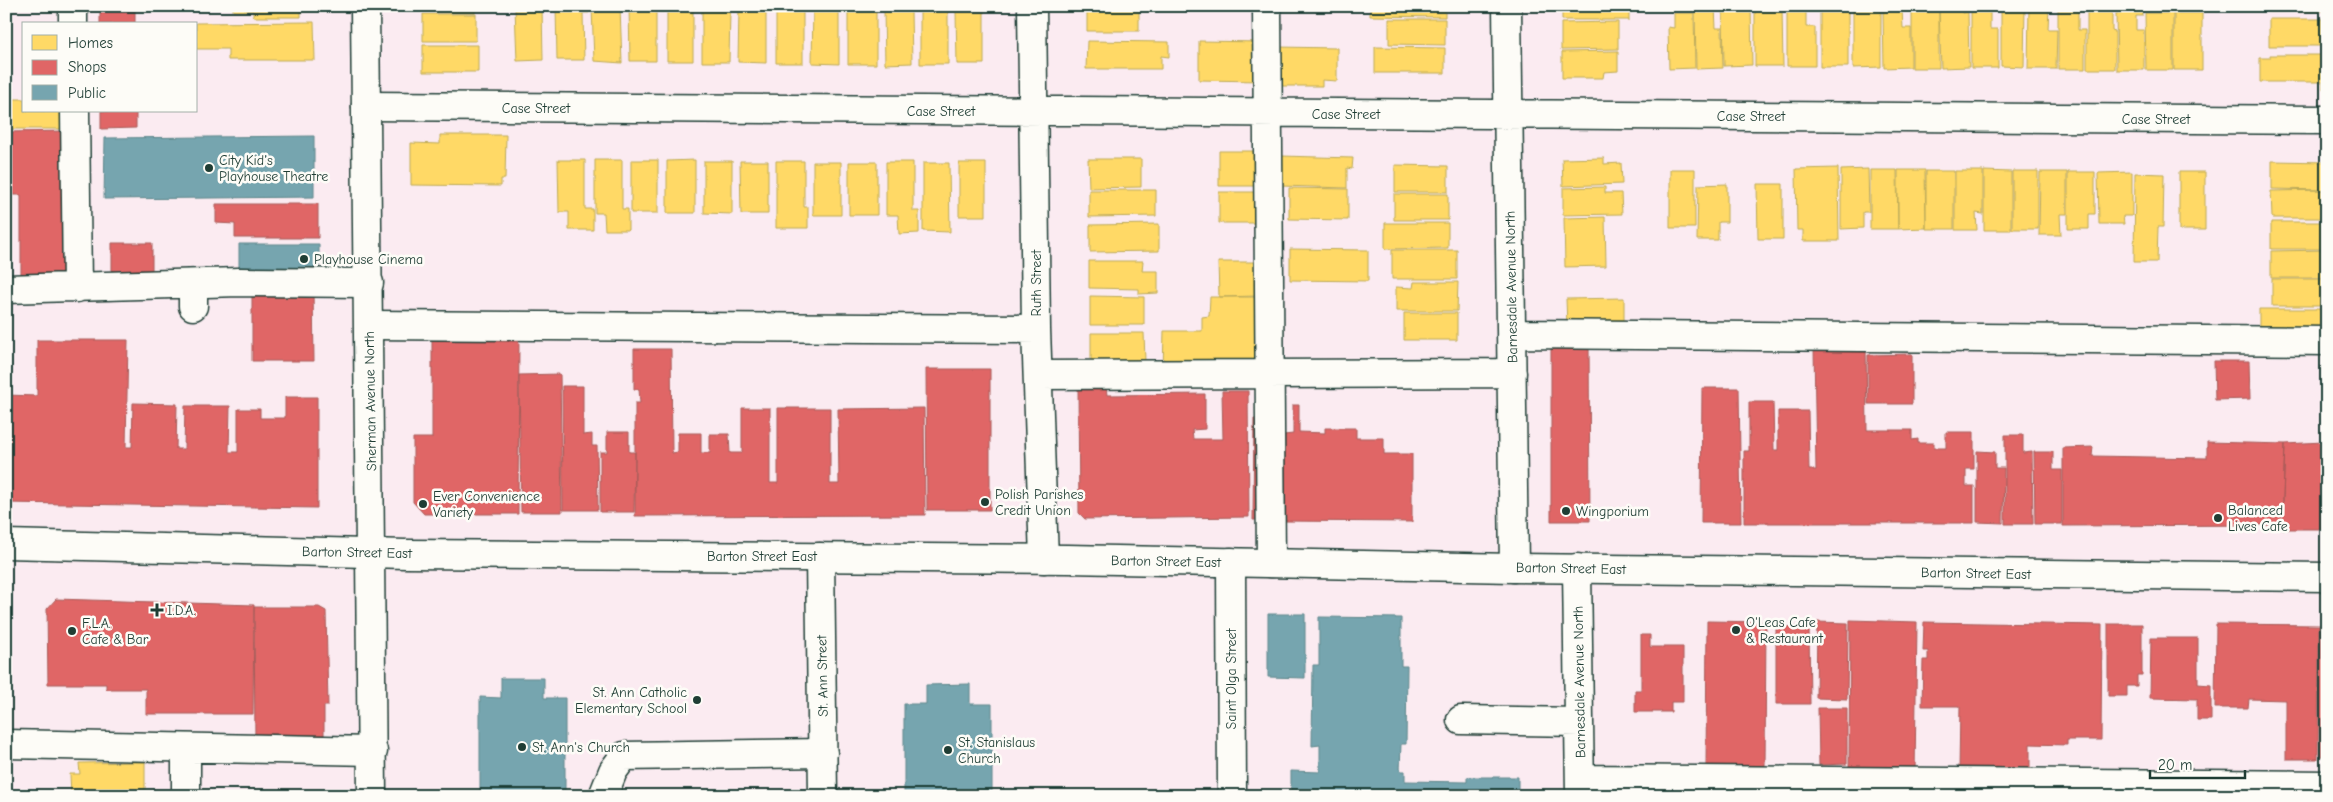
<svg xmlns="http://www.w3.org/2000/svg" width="2333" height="802" font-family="'Comic Neue',sans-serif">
	<rect width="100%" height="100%" fill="#fbebf1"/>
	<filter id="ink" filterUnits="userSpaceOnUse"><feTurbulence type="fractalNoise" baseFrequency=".02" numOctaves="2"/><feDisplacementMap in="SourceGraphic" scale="10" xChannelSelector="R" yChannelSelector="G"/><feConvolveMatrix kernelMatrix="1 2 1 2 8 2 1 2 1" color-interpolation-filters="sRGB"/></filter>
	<g filter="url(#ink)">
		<!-- homes -->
		<path fill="#ffd966" stroke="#bcaa57" d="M233 6H301V17H253V11H233Z
			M423 6H475V13L423 12Z
			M556 6H588L589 13H583L584 60H557Z
			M629 6H663V12L656 11V61H630Z
			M813 6H839V64L812 63Z
			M1087 6H1139V31H1087Z
			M1370 6H1445V17L1370 16Z
			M1562 6H1629V20H1562Z
			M2001 6H2025L2024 67 2001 66Z
			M2029 6H2049L2048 29H2057L2056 69H2028Z
			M2058 6H2078V30H2085V69H2058Z
			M2087 6H2112V30L2115 31V69H2087Z
			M2121 6H2142V16H2136V30H2144V70H2117L2116 13H2121Z
			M2269 6H2324V11L2269 12Z
			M542 7 543 60 517 61 515 8Z
			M620 7 622 63 594 61 592 8Z
			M1695 7H1715L1716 28H1722L1723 68 1696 69Z
			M667 9H693V61H667Z
			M702 9 730 10 729 62H702Z
			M739 9 766 10V63L738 62Z
			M1723 9H1751L1752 65 1724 66Z
			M1755 9H1782L1783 66H1755Z
			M1820 9H1848V67H1820Z
			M1881 9V67L1853 68V10Z
			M1939 9H1961L1962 13 1968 12 1969 67 1941 68Z
			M776 10H803V63H776Z
			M1787 10H1806V27H1815V66H1787Z
			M1883 10H1902L1903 28H1911V67L1884 68Z
			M848 11H876V64H848Z
			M884 11H911L912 63 885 64Z
			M920 11H948V64H920Z
			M1912 11H1939V68H1912Z
			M1971 11 1990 12V29H1998V68H1971Z
			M956 12H984V64H957Z
			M1674 13H1694L1695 68 1669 69 1668 27 1674 28Z
			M2145 13H2173V70H2146Z
			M2174 13H2202V70H2174Z
			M423 14H476V41H423Z
			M1389 19H1445V45L1389 44Z
			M2269 19H2325V46H2269Z
			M314 22 315 60H228V49H196V23Z
			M1618 22V49L1561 50V23Z
			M1087 41 1169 42V57L1161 56V69H1086Z
			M1199 41 1261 42V81L1199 80Z
			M423 45H478V72H423Z
			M1278 47 1337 48V81L1322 80V86H1278Z
			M1375 47 1445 48V73H1375Z
			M1618 51V71L1604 72 1603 78H1562V52Z
			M2270 55H2327V89H2323V82H2260V58H2270Z
			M6 99H24V111H65L64 129H6Z
			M440 135H506L505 179H501V186L411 185V143L440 144Z
			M1219 151H1263V186H1219Z
			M1282 156 1353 158 1352 169 1347 168V188L1281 186Z
			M1604 158V164L1621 163 1622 184 1563 186 1562 159Z
			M1088 159H1141V187L1089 188Z
			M558 160H585V209H593V230H569V212H559Z
			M595 160H622V209H628V230H605L604 213H595Z
			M631 160H658V213H631Z
			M695 160V213H667V161Z
			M704 161H732V214L704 213Z
			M740 161H768V214H741Z
			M776 161H804V207H808V228H776Z
			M2272 161 2327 162V190L2272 189Z
			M813 162H841V215H813Z
			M849 162H877V215H849Z
			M886 162H913V211H919V233L899 234 898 215H886Z
			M923 163H949L950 232 923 231Z
			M959 163H986V216H959Z
			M1395 165 1448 166V192H1395Z
			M1838 168 1839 241H1803V230H1797L1796 169Z
			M1670 169H1695V228H1670Z
			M1868 169 1869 212H1863V228L1841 229V170Z
			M1870 170H1897L1898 229H1870Z
			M1898 170H1925L1926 228 1898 229Z
			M1926 171H1954V229H1926Z
			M1955 171H1983V214L1976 213 1977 230H1955Z
			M1984 171 2011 172V230H1984Z
			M2012 171H2038V229H2012Z
			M2040 172H2067V214H2060L2061 235H2039Z
			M2068 172H2095V214H2089V229H2068Z
			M2132 172V216H2123L2124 224H2099L2098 173Z
			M2179 172H2205V230H2179Z
			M2135 173 2164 174 2163 227H2158L2157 262H2134Z
			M1727 184V222H1718V240H1697L1698 185Z
			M1757 184H1783V239H1758Z
			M1605 187V193H1621L1622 214 1563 215V188Z
			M1289 188 1348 189V220L1289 219Z
			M1089 190H1156V216L1089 217Z
			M2327 190V218H2272L2271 191Z
			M1219 192H1256L1257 223H1219Z
			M1394 194H1448V220H1394Z
			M1605 217 1606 266 1565 267 1564 218Z
			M2271 222H2327V249H2271Z
			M1385 223H1448V248L1385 249Z
			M1159 224V251L1090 252V225Z
			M1290 249 1368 250V281L1290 280Z
			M1392 250H1457V279H1392Z
			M2327 250V278H2271V251Z
			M1089 261H1143L1142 271H1158V293L1139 294V289L1089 288Z
			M1218 262H1257L1258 296 1219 297Z
			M2272 279H2327V306H2272Z
			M1414 282H1458L1457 311H1396V287L1413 288Z
			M1090 296 1144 297V325H1090Z
			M1210 297H1259L1265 372 1163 371 1164 331H1202V317L1209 316Z
			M1624 298V320H1606V325L1567 326 1566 299Z
			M2259 309H2327V336L2259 335Z
			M1404 313H1457V340H1404Z
			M1091 333H1144L1145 361 1091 362Z
			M145 762V796H71L70 774H80L79 763Z"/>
		<!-- shops -->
		<path fill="#e06666" stroke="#a65a57" d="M100 6H135V24H100Z
			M101 111H136V128L101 129Z
			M68 131 70 268 59 278H21V195H6V132Z
			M216 204H318V238H235V224L216 223Z
			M112 243H152V276H112Z
			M313 291 314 361H252V292Z
			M432 335H519L518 514H424L413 502V438H432Z
			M37 340H128L126 447H132L133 403 177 404 176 449H184L185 406H230L229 452H238V409H260V418H285V397H317V508L6 503V395L37 396Z
			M1551 344H1589L1590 521H1551Z
			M1866 347 1867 430H1912V440L1918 439V443H1934V448H1946V432H1974V469H1966V486H1974V523H1744V451H1749V402H1773L1774 450H1778V411H1808L1809 470H1816L1814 348Z
			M634 349H671L672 453 678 452V433H701V453H710V434H729L730 453H742V408H770V483H778V408H830V484H839L838 409 924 408 925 515 635 516V403H640L639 389H634Z
			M1912 354V404H1868V355Z
			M2214 361H2249L2250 399 2215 400Z
			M926 369H990V510H927Z
			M560 374 562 512H521L519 375Z
			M562 386H583V435L592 434V446H597L598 510H563Z
			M1078 387H1106L1107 395 1205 394V429L1192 430 1193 439H1223L1222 391H1248L1249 517 1085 519 1079 513Z
			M1702 388H1739L1741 523H1701Z
			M1293 405H1299V432L1325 433V428H1356V438H1384V454H1412V522L1284 521V435L1293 434Z
			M1254 419H1267V520H1253Z
			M607 432H629V452H635L634 512H600V452H607Z
			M2005 435H2023V453L2032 452 2033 524H2005Z
			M2207 442 2285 444 2282 525 2063 526V448L2093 447 2092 456 2207 458Z
			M2323 442H2327V529H2282L2285 444Z
			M1977 451 1995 452V468H2004L2003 523 1977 522Z
			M2034 452H2053V470H2062V524H2035Z
			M56 599 254 605 253 714H146V689H106V684H48L47 609Z
			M254 607H319L326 611 328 706H324V740H255Z
			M1850 620 1917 622 1915 774 1849 773Z
			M1707 621 1766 622 1765 767H1706Z
			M1817 622 1848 623 1847 699 1816 698Z
			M1924 622 2102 625 2101 740H2067V745L2030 744V774L1959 773 1960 706H1922L1923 660H1928V651H1923Z
			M2108 624H2142V675H2137V686H2127V696H2108Z
			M2216 624 2319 625 2318 759H2286V700L2249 699 2248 708H2215Z
			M2320 624H2327V756H2320Z
			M1809 626 1810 704H1776V627Z
			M1641 635H1650V647H1683V702H1671V712H1635V690H1641Z
			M2151 638H2198V684L2211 685V720H2197V699L2150 698Z
			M1818 708H1847V764L1819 765Z"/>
		<!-- public -->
		<path fill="#76a5af" stroke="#5c868a" d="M314 136V197L104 199 105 138Z
			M239 244H319V276L239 275Z
			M1268 614H1305V678L1268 677Z
			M1319 617 1401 618V666H1407L1406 744H1401L1400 771H1405V781L1467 782V777H1518V796H1295V793H1291V771L1320 772V745L1312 746 1313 665H1319Z
			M501 678H544V698H565V796H480V697L501 698Z
			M970 684V704H992V796H904V704H926V685Z"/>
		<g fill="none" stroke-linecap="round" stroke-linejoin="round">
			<defs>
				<path id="minor" d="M73 6V24
					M1032 6 1036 329 1044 559
					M1267 6 1271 563
					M1507 6 1514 568
					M366 106 2327 120
					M75 111 77 288
					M193 284V306
					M6 289 239 282 369 283
					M369 325 1036 329
					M1512 334 2327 341
					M1038 375 1512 373
					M370 553 372 796
					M820 557 823 796
					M1231 562 1232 796
					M1577 568 1580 796
					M1461 720 1579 722
					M6 744 373 751
					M186 748V796
					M1581 779 2327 785
					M603 796 613 771 624 756 823 753"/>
				<path id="major" d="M365 6 370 553
					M6 544 406 554 1068 559 1514 568 2327 577"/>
			</defs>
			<!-- minor casing -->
			<use href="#minor" stroke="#1f3d34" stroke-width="31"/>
			<!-- major casing -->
			<use href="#major" stroke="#1f3d34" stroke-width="31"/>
			<!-- minor -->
			<use href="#minor" stroke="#fdfcf7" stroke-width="28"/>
			<!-- major -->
			<use href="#major" stroke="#fdfcf7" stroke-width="28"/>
		</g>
	</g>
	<!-- markers -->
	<g fill="#1f3d34" stroke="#fdfcf7" stroke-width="2">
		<circle cx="209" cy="168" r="5"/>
		<circle cx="304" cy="259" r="5"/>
		<circle cx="985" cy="502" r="5"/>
		<circle cx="423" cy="504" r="5"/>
		<circle cx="1566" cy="511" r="5"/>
		<circle cx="2218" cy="518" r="5"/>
		<path d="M154.5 602.5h5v5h5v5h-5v5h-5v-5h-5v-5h5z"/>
		<circle cx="1736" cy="630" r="5"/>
		<circle cx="72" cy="631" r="5"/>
		<circle cx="697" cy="700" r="5"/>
		<circle cx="522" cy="747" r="5"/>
		<circle cx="948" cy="750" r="5"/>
	</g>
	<g text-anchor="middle" stroke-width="5" stroke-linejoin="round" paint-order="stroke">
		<!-- street labels -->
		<g font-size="14" fill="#1f3d34" stroke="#fdfcf7">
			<text x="536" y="113">Case Street</text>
			<text x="941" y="116">Case Street</text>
			<text x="1346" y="119">Case Street</text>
			<text x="1751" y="121">Case Street</text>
			<text x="2156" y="124">Case Street</text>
			<text transform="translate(1036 283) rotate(-90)" y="5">Ruth Street</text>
			<text transform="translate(1511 287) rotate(-91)" y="5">Barnesdale Avenue North</text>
			<text transform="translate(370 401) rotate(-91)" y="5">Sherman Avenue North</text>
			<text transform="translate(357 552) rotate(1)" y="5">Barton Street East</text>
			<text x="762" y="561">Barton Street East</text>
			<text transform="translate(1166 561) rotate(1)" y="5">Barton Street East</text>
			<text transform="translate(1571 568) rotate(1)" y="5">Barton Street East</text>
			<text transform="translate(1976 573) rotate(1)" y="5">Barton Street East</text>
			<text transform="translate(822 676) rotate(-91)" y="5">St. Ann Street</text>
			<text transform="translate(1231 679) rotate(-90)" y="5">Saint Olga Street</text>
			<text transform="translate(1579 682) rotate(-91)" y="5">Barnesdale Avenue North</text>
		</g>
		<!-- poi labels -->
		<g font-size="14" fill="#1f3d34" stroke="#fdfcf7" text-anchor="start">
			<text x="219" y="165">City Kid's<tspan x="219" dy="16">Playhouse Theatre</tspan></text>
			<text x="314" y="264">Playhouse Cinema</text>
			<text x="995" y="499">Polish Parishes<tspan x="995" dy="16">Credit Union</tspan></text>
			<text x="433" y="501">Ever Convenience<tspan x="433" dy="16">Variety</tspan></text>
			<text x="2228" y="515">Balanced<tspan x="2228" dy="16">Lives Cafe</tspan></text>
			<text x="1576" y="516">Wingporium</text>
			<text x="167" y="615">I.D.A.</text>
			<text x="1746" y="627">O'Leas Cafe<tspan x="1746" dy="16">&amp; Restaurant</tspan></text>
			<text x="82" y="628">F.L.A.<tspan x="82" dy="16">Cafe &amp; Bar</tspan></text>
			<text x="687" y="697" text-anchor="end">St. Ann Catholic<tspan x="687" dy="16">Elementary School</tspan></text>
			<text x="958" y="747">St. Stanislaus<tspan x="958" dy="16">Church</tspan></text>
			<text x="532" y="752">St. Ann's Church</text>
		</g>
	</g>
	<!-- margin -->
	<rect width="2333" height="802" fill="none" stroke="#fdfcf7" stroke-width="25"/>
	<rect x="12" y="12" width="2308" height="777" fill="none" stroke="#1f3d34" stroke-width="2" filter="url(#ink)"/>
	<!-- legend -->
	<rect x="22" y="22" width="175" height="90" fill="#fdfcf7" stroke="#a4b0a9"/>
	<rect x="32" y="35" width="25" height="15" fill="#ffd966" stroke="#a4b0a9"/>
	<text x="68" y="48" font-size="15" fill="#1f3d34">Homes</text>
	<rect x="32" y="60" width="25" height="15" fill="#e06666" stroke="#a4b0a9"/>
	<text x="68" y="72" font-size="15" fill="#1f3d34">Shops</text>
	<rect x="32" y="85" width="25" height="15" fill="#76a5af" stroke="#a4b0a9"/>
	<text x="68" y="98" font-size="15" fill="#1f3d34">Public</text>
	<!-- scale -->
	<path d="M2150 770v8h95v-8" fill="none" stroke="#1f3d34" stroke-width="2.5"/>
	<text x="2158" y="770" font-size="15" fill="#1f3d34" stroke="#fdfcf7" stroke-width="4" paint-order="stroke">20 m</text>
</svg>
